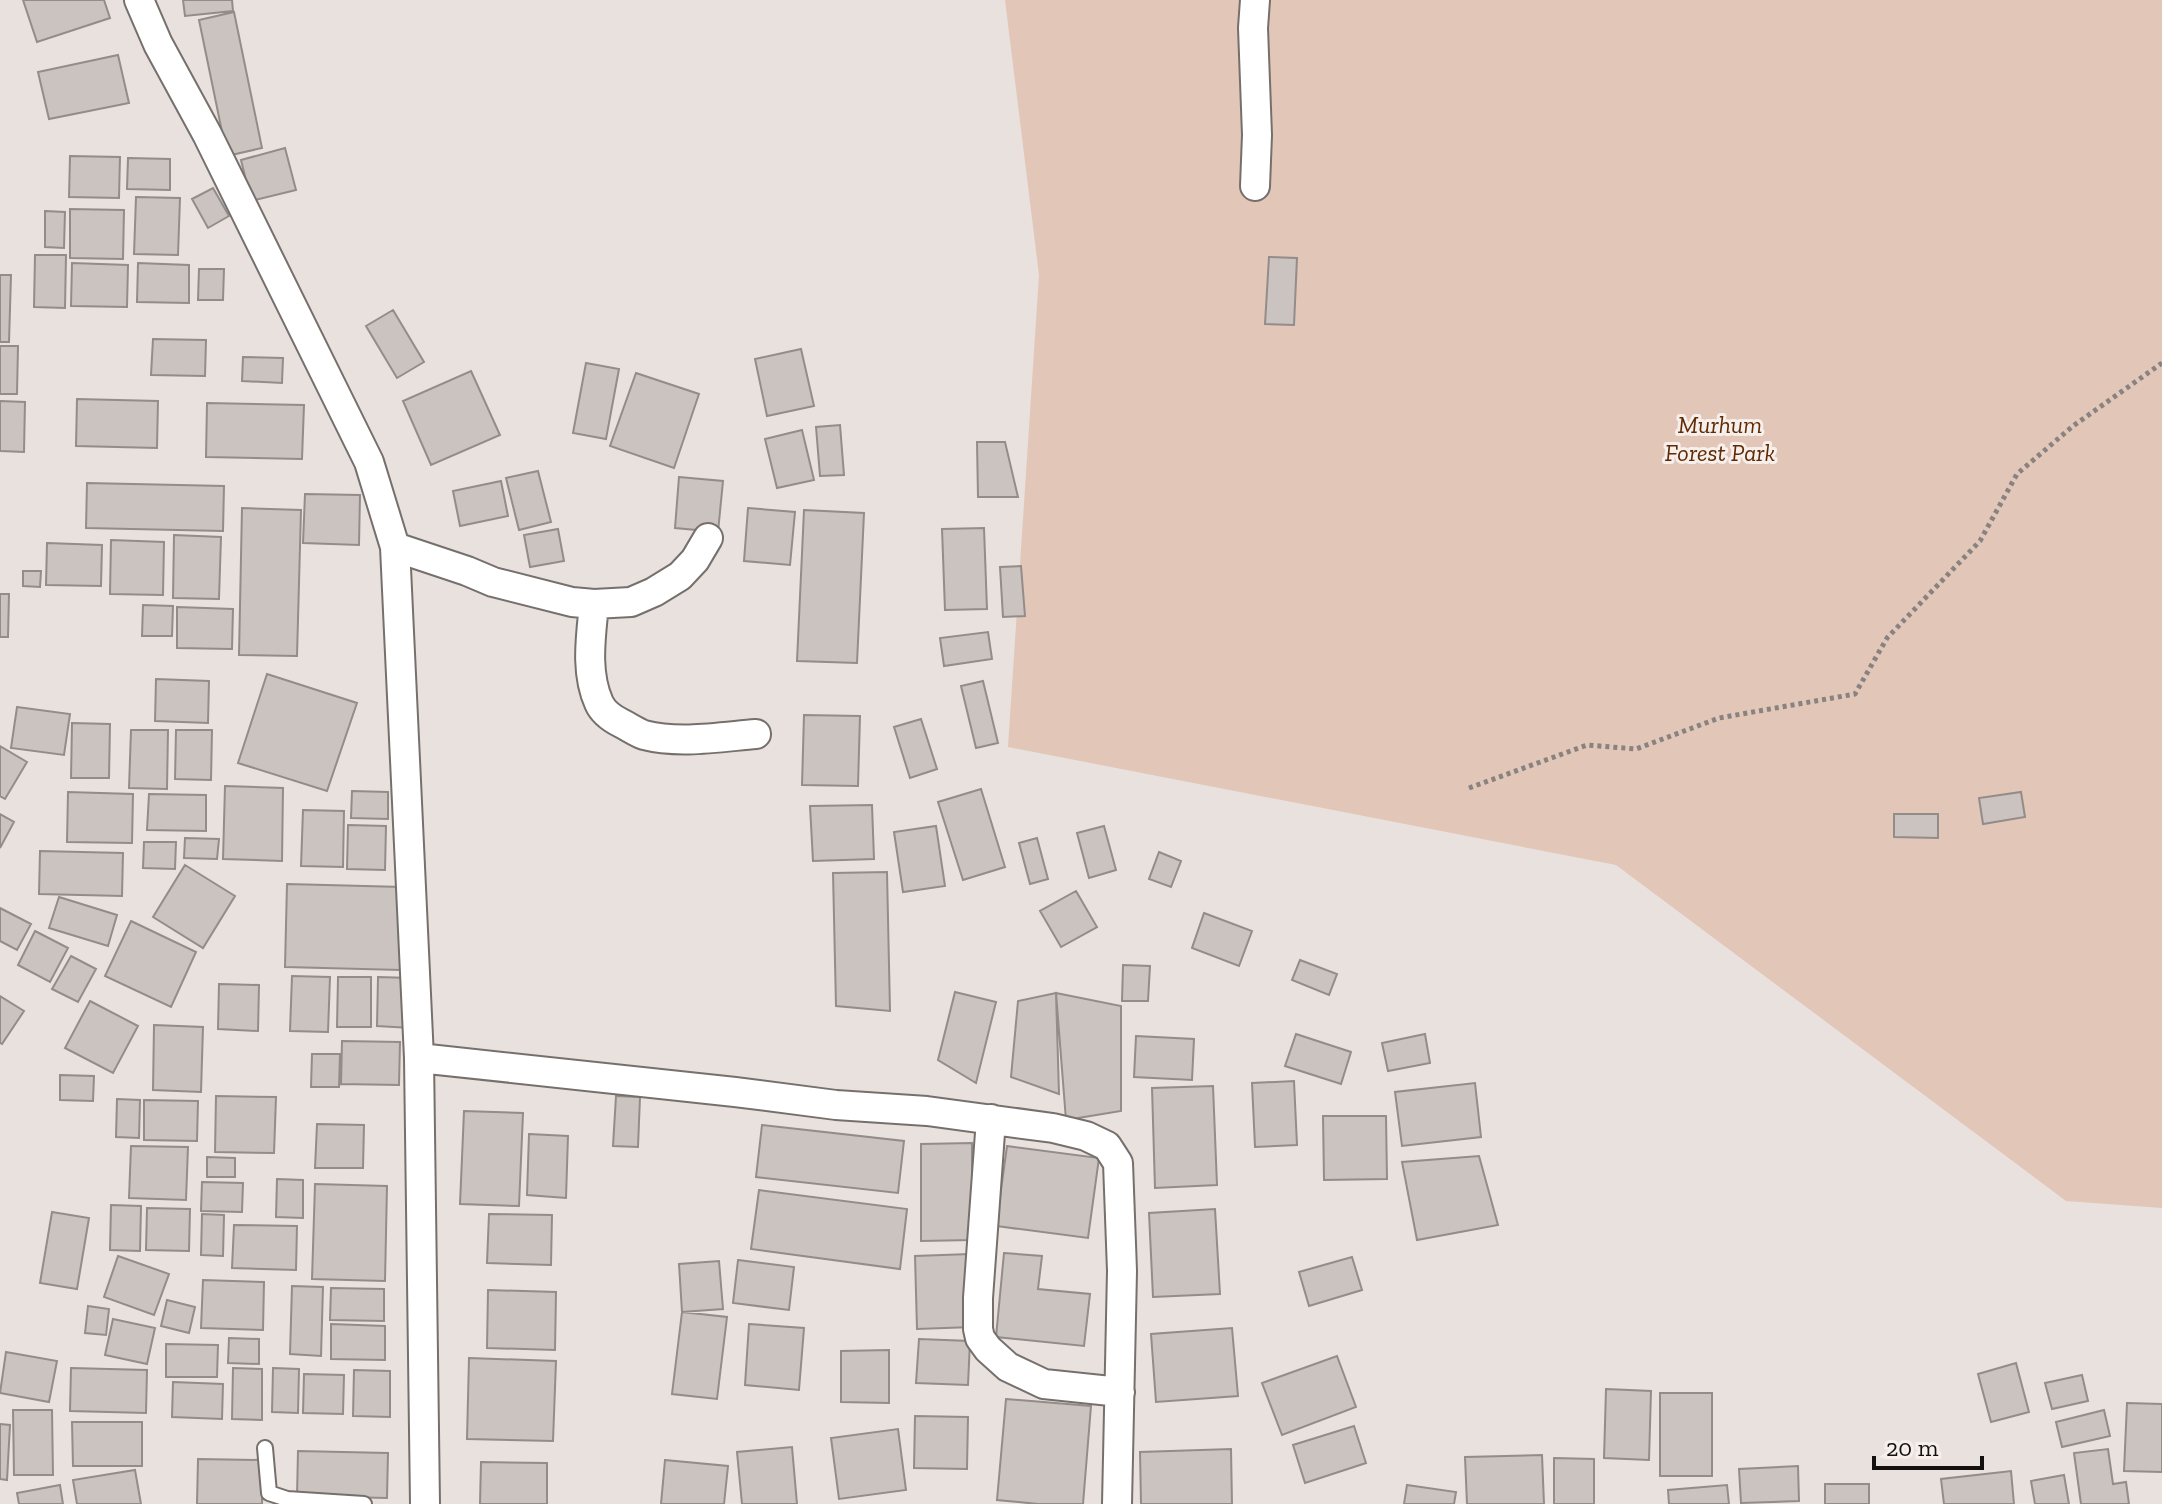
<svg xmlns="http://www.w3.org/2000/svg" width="2162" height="1504" font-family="'Zilla Slab',serif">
	<rect width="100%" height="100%" fill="#e9e1de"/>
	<!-- green -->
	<path fill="#e2c6b8" d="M1005 0H2162V1208L2066 1201 1616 865 1008 747 1039 275Z"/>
	<!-- building -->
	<path fill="#cac3c0" stroke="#938c89" stroke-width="2" d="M23 0H104L110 18 37 42Z
		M183 0H232L233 11 185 16Z
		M234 12 262 148 227 156 199 20Z
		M118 55 129 103 49 119 38 72Z
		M285 148 296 190 251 201 241 160Z
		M70 156 120 157 119 198 69 197Z
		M128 158 170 159V190L127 189Z
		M213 188 229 216 208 228 192 199Z
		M136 197 180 198 178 255 134 254Z
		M70 209 124 210 123 259 70 258Z
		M45 211 65 212 64 248 45 247Z
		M35 255H66L65 308 34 307Z
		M1269 257 1297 258 1294 325 1265 324Z
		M72 263 128 265 127 307 71 306Z
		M138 263 189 265V303L137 302Z
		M199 269H224L223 300H198Z
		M0 275H11L9 342H0Z
		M393 310 424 362 397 378 366 326Z
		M153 339 206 340 205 376 151 375Z
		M0 346H18L17 394H0Z
		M801 349 814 406 767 416 755 359Z
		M243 357 283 358 282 383 242 381Z
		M586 363 619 369 606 439 573 433Z
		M471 371 500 435 431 465 403 401Z
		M636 373 699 394 674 468 610 446Z
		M77 399 158 401 157 448 76 446Z
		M0 401 25 402 24 452 0 451Z
		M207 403 304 405 302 459 206 457Z
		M840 425 844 475 820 476 816 427Z
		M802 430 814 480 777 488 765 439Z
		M977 442H1005L1018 497H978Z
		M538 471 551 522 519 530 506 478Z
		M679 477 723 481 718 532 675 528Z
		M501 481 508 516 460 526 453 491Z
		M87 483 224 486 223 531 86 528Z
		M305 494 360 495 359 545 303 543Z
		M242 508 301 510 297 656 239 655Z
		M748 508 795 512 790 565 744 561Z
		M804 510 864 513 857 663 797 661Z
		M984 528 987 609 945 610 942 529Z
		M558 529 564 561 530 567 524 535Z
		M174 535 221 537 219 599 173 598Z
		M111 540 164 542 163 595 110 594Z
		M47 543 102 545 101 586 46 585Z
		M1021 566 1025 616 1003 617 1000 567Z
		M23 571H41L40 587 23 586Z
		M0 594H9L8 637H0Z
		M143 605 173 606 172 636H142Z
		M177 607 233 609 232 649 177 648Z
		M988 632 992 659 944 666 940 638Z
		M267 674 357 703 327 791 238 763Z
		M156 679 209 681 208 723 155 721Z
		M983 681 998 743 976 748 961 686Z
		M17 707 70 714 64 755 11 748Z
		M804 715 860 716 858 786 802 785Z
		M921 719 937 769 910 778 894 727Z
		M72 723 110 724 109 778H71Z
		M131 730H168L167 789 129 788Z
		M176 730H212L211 780 175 779Z
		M0 746 27 762 5 799 0 796Z
		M225 786 283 788 282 861 223 859Z
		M981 789 1005 867 963 880 938 802Z
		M352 791 388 792V819L351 818Z
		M68 792 133 794 132 843 67 842Z
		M2021 792 2025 817 1983 824 1979 798Z
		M149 794 206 795V831L147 830Z
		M872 805 874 859 813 861 810 806Z
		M303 810 344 811 343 867 301 866Z
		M0 814 14 822 0 848Z
		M1894 814H1938V838L1894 837Z
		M348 825 386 826 385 870 347 869Z
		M936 826 945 886 903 892 894 832Z
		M1104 826 1116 870 1089 878 1077 833Z
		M185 838 219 839 217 859 184 858Z
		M1037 838 1048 879 1030 884 1019 843Z
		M144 842H176L175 869 143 868Z
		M40 851 123 853 122 896 39 894Z
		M1159 852 1181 861 1171 887 1149 879Z
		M185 865 235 896 203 948 153 917Z
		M887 872 890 1011 836 1006 833 873Z
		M287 884 403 887 401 970 285 967Z
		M1076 891 1097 927 1061 947 1040 911Z
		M59 897 117 915 108 946 49 928Z
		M0 908 31 924 17 950 0 941Z
		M1204 913 1252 931 1239 966 1192 948Z
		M131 921 196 952 171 1007 105 976Z
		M35 931 68 948 50 982 18 965Z
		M71 956 96 969 78 1002 52 989Z
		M1300 960 1337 974 1329 995 1292 980Z
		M1123 965 1150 966 1148 1001H1122Z
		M292 976 330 977 328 1032 290 1031Z
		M338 977H371V1027H337Z
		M378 977 411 978V1028L377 1026Z
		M219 984 259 985 258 1031 218 1029Z
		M955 992 996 1002 976 1083 938 1060Z
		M1056 993 1059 1094 1011 1077 1018 1001Z
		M1056 993 1121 1006V1111L1066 1120Z
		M0 996 24 1011 2 1044 0 1043Z
		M90 1001 138 1026 113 1073 65 1048Z
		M154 1025 203 1027 201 1092 153 1090Z
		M1296 1034 1351 1052 1341 1084 1285 1066Z
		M1425 1034 1430 1063 1388 1071 1382 1043Z
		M1136 1036 1194 1039 1192 1080 1134 1077Z
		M342 1041 400 1042 399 1085 341 1084Z
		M312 1054H340L339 1087H311Z
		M60 1075 94 1076 93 1101 60 1100Z
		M1294 1081 1297 1145 1255 1147 1252 1083Z
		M1475 1083 1481 1137 1402 1146 1395 1092Z
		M1213 1086 1217 1185 1155 1188 1152 1088Z
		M216 1096 276 1097 274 1153 215 1152Z
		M616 1096 640 1097 638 1147 613 1146Z
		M117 1099 140 1100 139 1138 116 1137Z
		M144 1100 198 1101 197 1141 144 1140Z
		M464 1111 523 1113 519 1206 460 1204Z
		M1323 1116H1386L1387 1179 1324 1180Z
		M317 1124 364 1125 363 1168H315Z
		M762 1125 904 1141 898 1193 756 1177Z
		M529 1134 568 1136 566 1198 527 1195Z
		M972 1143V1240L921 1241V1144Z
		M131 1146 188 1147 186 1200 129 1198Z
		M1007 1146 1099 1158 1088 1238 996 1226Z
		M1479 1156 1498 1225 1417 1240 1402 1162Z
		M207 1157 235 1158V1177H207Z
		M277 1179 303 1180V1218L276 1217Z
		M202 1182 243 1183 242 1212 201 1211Z
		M315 1184 387 1186 385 1281 312 1279Z
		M759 1190 907 1209 900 1269 751 1249Z
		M111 1205 141 1206 140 1251 110 1250Z
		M147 1208 190 1209 189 1251 146 1250Z
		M1215 1209 1220 1294 1153 1297 1149 1213Z
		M52 1212 89 1218 77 1289 40 1283Z
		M202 1214 224 1215 223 1256 201 1255Z
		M489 1214 552 1215 551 1265 487 1263Z
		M234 1225 297 1226 296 1270 232 1268Z
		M1004 1253 1042 1256 1038 1289 1090 1294 1084 1346 996 1337Z
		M970 1254 973 1327 917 1329 915 1256Z
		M118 1256 169 1274 154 1315 104 1297Z
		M1352 1257 1362 1290 1309 1306 1299 1272Z
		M738 1260 794 1267 789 1310 733 1303Z
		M719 1261 723 1309 682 1312 679 1264Z
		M203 1280 264 1282 263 1330 201 1328Z
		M292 1286 323 1287 321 1356 290 1354Z
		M331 1288 384 1289V1321L330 1320Z
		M488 1290 556 1292 555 1350 487 1348Z
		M167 1300 195 1307 189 1333 161 1326Z
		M88 1306 109 1309 106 1335 85 1333Z
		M682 1312 727 1317 717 1399 672 1394Z
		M113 1319 155 1328 147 1364 105 1355Z
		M331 1324 385 1326V1360L331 1359Z
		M749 1324 804 1328 799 1390 745 1385Z
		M1232 1328 1238 1396 1156 1402 1151 1334Z
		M229 1338 259 1339V1364L228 1363Z
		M919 1339 970 1341 968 1385 916 1383Z
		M166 1344 218 1345 217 1377H166Z
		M889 1350V1403L841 1402V1351Z
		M6 1352 57 1361 49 1402 0 1393Z
		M1337 1356 1356 1407 1282 1435 1262 1383Z
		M469 1358 556 1361 553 1441 467 1439Z
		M2016 1363 2029 1412 1991 1422 1978 1374Z
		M71 1368 147 1370 146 1413 70 1411Z
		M233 1368 262 1369V1420L232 1419Z
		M273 1368 299 1369 298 1413 272 1412Z
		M354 1370 390 1371V1417L353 1416Z
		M304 1374 344 1375 343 1414 303 1413Z
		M2082 1375 2088 1401 2052 1409 2045 1383Z
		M173 1382 223 1384 222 1419 172 1417Z
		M1606 1389 1651 1391 1649 1460 1604 1458Z
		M1660 1393H1712V1476H1660Z
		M1006 1399 1091 1406 1083 1504H1038L997 1500Z
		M2127 1403 2162 1404V1472L2124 1471Z
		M13 1410H52L53 1475H14Z
		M2104 1410 2110 1436 2062 1447 2056 1422Z
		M915 1416 968 1417 967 1469 914 1468Z
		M72 1422H142V1466H73Z
		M0 1424 10 1425 7 1480 0 1479Z
		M1354 1426 1366 1463 1305 1483 1293 1445Z
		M898 1429 906 1490 839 1499 831 1438Z
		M792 1447 797 1504H742L737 1452Z
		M1231 1449 1232 1504H1141L1140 1452Z
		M2108 1449 2113 1484 2126 1482 2129 1504H2081L2074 1453Z
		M298 1451 388 1453 387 1498 297 1496Z
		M1542 1455 1544 1504H1467L1465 1457Z
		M1554 1458 1594 1459V1504H1554Z
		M198 1459 263 1460 262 1504H197Z
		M665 1460 728 1466 724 1504H661Z
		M481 1462 547 1463V1504H480Z
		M1798 1466 1799 1501 1741 1503 1739 1469Z
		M135 1470 141 1504H77L73 1480Z
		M2011 1471 2014 1504H1944L1941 1479Z
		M2064 1475 2069 1504H2035L2031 1481Z
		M1825 1484H1869V1504H1825Z
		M60 1485 63 1504H19L17 1493Z
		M1407 1485 1456 1492 1454 1504H1404Z
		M1727 1485 1729 1504H1669L1668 1490Z"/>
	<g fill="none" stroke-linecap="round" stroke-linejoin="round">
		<defs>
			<path id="service" d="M265 1448 269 1493 287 1499 364 1504"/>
			<path id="minor" d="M139 0 158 44 207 134 369 462 395 547 419 1058 425 1504
				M1255 186 1257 135 1253 28 1255 0
				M395 547 467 571 493 582 572 602 594 604 631 602 654 592 680 576 695 560 708 538
				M594 604C591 636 585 672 599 703 603 712 613 719 621 723 629 727 636 732 644 735 679 744 720 737 756 734
				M419 1058 735 1092 836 1105 927 1111 1053 1128 1086 1136 1107 1146 1118 1163 1122 1271 1117 1504
				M991 1119 978 1298V1329L980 1338 988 1349 1008 1367 1044 1384 1120 1392"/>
		</defs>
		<!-- service casing -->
		<use href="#service" stroke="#76706d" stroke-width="18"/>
		<!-- minor casing -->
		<use href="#minor" stroke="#76706d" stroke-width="32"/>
		<!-- path -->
		<path stroke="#888280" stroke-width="5" stroke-dasharray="4 4" stroke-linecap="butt" d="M1469 788 1587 745 1636 749 1719 718 1855 694 1887 638 1980 541 2017 474 2073 426 2162 363"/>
		<!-- service -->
		<use href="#service" stroke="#fff" stroke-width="14"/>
		<!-- minor -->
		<use href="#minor" stroke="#fff" stroke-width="28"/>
	</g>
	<g text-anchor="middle" stroke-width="6" stroke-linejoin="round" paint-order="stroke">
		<!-- park labels -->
		<g font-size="24" font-style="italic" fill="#602a04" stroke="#f6efeb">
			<text x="1720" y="433">Murhum<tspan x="1720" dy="28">Forest Park</tspan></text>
		</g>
	</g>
	<!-- scale -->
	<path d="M1874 1456v12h108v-12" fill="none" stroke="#13100f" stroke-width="4"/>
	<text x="1886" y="1456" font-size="24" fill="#13100f" stroke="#f6efeb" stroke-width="6" paint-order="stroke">20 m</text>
</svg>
